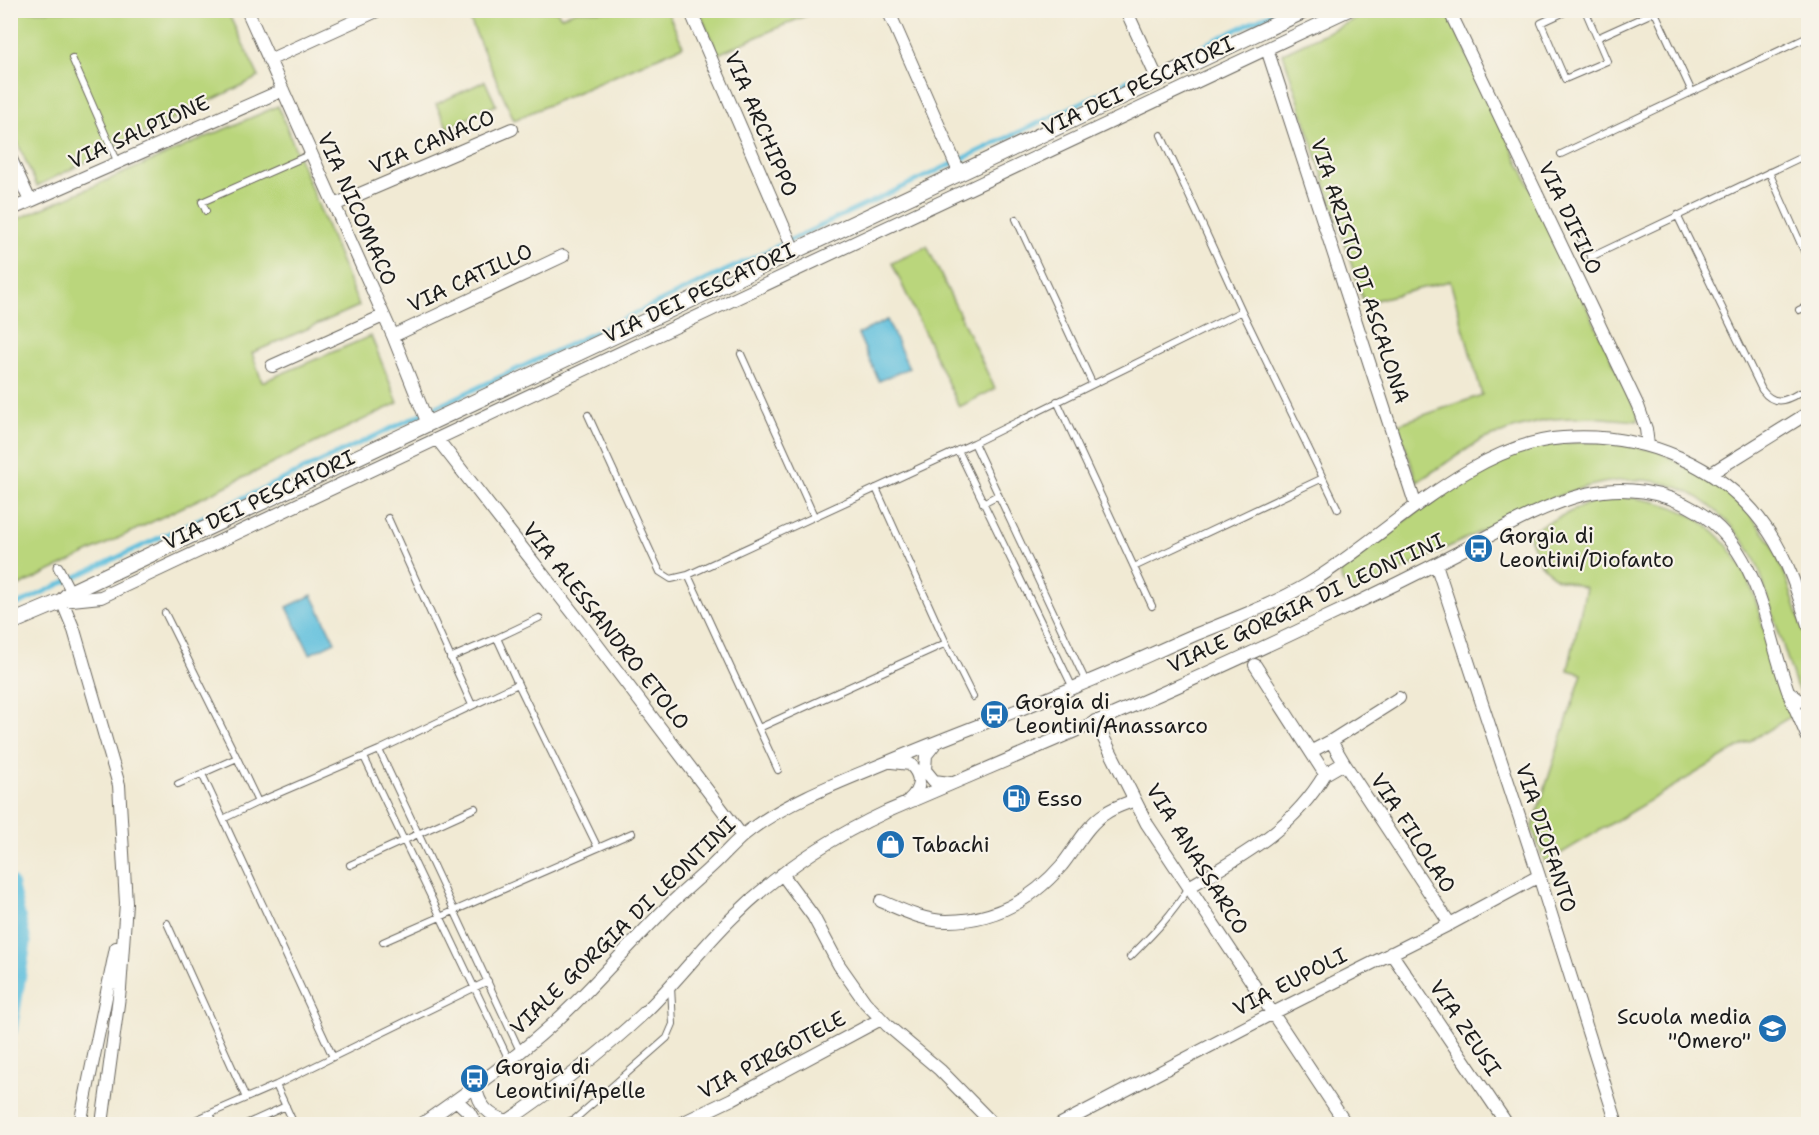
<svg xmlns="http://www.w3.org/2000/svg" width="1819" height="1135" font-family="'Shantell Sans',sans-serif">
	<rect width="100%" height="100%" fill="#f7f3e8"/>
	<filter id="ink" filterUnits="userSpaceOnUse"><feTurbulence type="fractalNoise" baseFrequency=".0167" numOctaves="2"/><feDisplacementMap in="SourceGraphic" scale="12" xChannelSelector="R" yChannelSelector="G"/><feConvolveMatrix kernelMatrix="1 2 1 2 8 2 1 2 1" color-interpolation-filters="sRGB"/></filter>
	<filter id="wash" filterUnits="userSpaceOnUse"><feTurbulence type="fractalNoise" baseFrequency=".008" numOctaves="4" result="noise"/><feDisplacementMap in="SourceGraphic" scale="24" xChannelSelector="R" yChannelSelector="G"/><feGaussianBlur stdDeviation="1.35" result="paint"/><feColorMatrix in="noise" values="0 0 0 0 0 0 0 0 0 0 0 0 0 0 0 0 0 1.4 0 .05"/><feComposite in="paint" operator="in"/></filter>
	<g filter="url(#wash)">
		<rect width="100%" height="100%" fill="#f1ead4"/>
		<!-- green -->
		<path fill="#bad67c" stroke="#6b794c" stroke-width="1.5" d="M10 11H227L259 77 37 186 11 128Z
			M466 11H557L561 17 576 11H667L683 46 514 120Z
			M699 11H816L718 54Z
			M1372 11H1447L1638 415 1637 421 1592 417 1552 419 1516 428 1481 440 1417 482 1398 424 1482 395 1450 281 1364 303 1283 53Z
			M485 81 496 105 448 128 436 104Z
			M278 106 359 306 252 353 262 382 371 336 398 403 11 590V222Z
			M927 246 995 389 959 407 892 263Z
			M1602 441 1658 451 1717 484 1749 513 1771 542 1788 583 1808 647V695L1799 691 1796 686C1787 657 1777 628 1768 599 1764 587 1761 572 1755 560 1747 543 1733 527 1719 514 1646 444 1551 497 1475 534 1439 552 1402 570 1365 588L1351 589 1342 581 1340 571 1348 561 1428 504 1476 472 1515 452 1547 444Z
			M1619 497C1682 500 1725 525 1750 585 1757 600 1760 618 1765 633 1773 661 1782 689 1790 717L1545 863 1532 828 1582 674 1568 670 1586 588 1555 578 1540 563 1527 532 1587 504Z"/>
		<!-- water -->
		<path fill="#5ebfdd" stroke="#3d6e7c" stroke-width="1.5" d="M887 320 909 368 879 381 858 334Z
			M312 595 335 642 310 654 287 607Z"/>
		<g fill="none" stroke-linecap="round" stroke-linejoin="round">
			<!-- stream -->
			<path stroke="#5ebfdd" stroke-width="4.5" d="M10 608 1278 10"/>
			<!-- canal -->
			<path stroke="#5ebfdd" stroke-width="15" d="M10 883 24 942 10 1030"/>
		</g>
	</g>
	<g filter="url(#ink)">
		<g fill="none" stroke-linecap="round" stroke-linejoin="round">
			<defs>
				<path id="service" d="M1569 10 1541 23 1565 79 1607 61 1585 10
					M1654 10 1692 92
					M1597 38 1659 10
					M72 58 118 163
					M1161 135 1242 311 1338 509
					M1561 154 1808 37
					M1769 172 1808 260
					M206 211 202 202 311 154
					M1677 215 1762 390C1773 405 1784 402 1799 393
					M1016 219 1092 383
					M1581 240 1591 257 1808 154
					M1799 310 1808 306
					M741 354 814 516
					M1057 401 1152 606
					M588 415 660 572 671 579 688 575 778 770
					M974 443 1086 682
					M958 450 1073 688
					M876 488 946 643 973 697
					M983 503 998 495
					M388 518 472 705
					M1134 567 1323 478
					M688 575 974 443 1242 311
					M165 613 237 758
					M497 638 539 618
					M450 658 497 638 518 684
					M759 728 946 643
					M379 750 520 1051
					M364 757 510 1062
					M178 784 237 758 258 802 223 819 202 774
					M258 802 379 750 518 684 598 848
					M223 819 333 1057
					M350 865 475 808
					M167 923 246 1098
					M383 942 632 833
					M1130 957C1152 935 1173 914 1189 887
					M276 1085 294 1124
					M210 1114 215 1124
					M508 1121 544 1124
					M186 1124 276 1085 488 981
					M246 1124 286 1106
					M563 1124 575 1119 667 1038 673 1024 671 987"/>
				<path id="pedestrian" d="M58 567 71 592"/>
				<path id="minor" d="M247 10 393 336 428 424
					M690 10 795 253
					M888 10 960 174
					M1126 10 1158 80
					M1449 10 1638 406 1646 429 1648 445
					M1267 49 1416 506
					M269 60 379 10
					M10 157 30 201
					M334 205 512 129
					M10 210 283 90
					M393 336 563 256
					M272 366 383 316
					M438 440 580 622 742 836
					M1710 474 1808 413
					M1436 564 1539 876 1617 1124
					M1255 665 1325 774 1344 763 1331 741 1312 751
					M1789 692 1799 700 1808 701
					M1095 721 1147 824 1346 1124
					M1331 741 1399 698
					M934 745 926 755 925 770 934 781 950 783
					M892 762 910 764C923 776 921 789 909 800
					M1344 763 1450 924
					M782 874 813 916 839 965 865 1002 888 1026 940 1070 993 1124
					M1189 887C1243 855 1292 830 1325 774
					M881 901C902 910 924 921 947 921 994 921 1032 900 1062 865 1075 849 1088 823 1106 813 1114 807 1125 804 1135 800
					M1391 953 1507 1124
					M476 1087C478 1105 490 1117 508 1121
					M456 1100 469 1112 476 1124
					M80 1124 116 948
					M102 1124 120 989 126 903 119 785 74 630 62 601 101 597 1349 10
					M422 1124C475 1087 529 1049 575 1003 605 973 633 941 663 911 679 895 696 881 713 865 725 854 736 840 750 830 795 797 851 778 902 756 959 732 1018 711 1075 687 1115 671 1153 653 1192 636 1231 620 1272 605 1308 584 1385 538 1470 444 1563 438 1642 432 1724 464 1769 532 1788 560 1798 593 1808 625
					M503 1124C552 1091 599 1055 643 1014 675 984 701 948 733 917 777 873 830 838 886 812 1034 748 1183 687 1327 617 1372 596 1417 574 1461 551 1500 530 1542 505 1586 494 1624 485 1664 491 1697 511 1760 550 1765 627 1788 691 1794 707 1802 723 1808 738
					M680 1124 732 1099 881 1019
					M1061 1124 1273 1013 1450 924 1539 876"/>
				<path id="tertiary" d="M10 623 62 601 71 592 1306 10"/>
			</defs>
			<!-- service casing -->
			<use href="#service" stroke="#67645c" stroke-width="8"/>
			<!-- pedestrian casing -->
			<use href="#pedestrian" stroke="#67645c" stroke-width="11"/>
			<!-- minor casing -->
			<use href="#minor" stroke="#67645c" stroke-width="14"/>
			<!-- tertiary casing -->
			<use href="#tertiary" stroke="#67645c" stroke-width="17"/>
			<!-- service -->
			<use href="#service" stroke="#fff" stroke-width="6"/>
			<!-- pedestrian -->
			<use href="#pedestrian" stroke="#fff" stroke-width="9"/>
			<!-- minor -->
			<use href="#minor" stroke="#fff" stroke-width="12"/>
			<!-- tertiary -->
			<use href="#tertiary" stroke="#fff" stroke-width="15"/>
		</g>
	</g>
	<!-- icons -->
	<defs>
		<symbol id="bus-disc" viewBox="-11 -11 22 22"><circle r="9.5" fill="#1f6fb2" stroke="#f7f3e8"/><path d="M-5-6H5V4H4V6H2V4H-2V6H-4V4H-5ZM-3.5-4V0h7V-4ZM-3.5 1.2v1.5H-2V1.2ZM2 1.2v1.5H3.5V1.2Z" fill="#fff"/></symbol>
		<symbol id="fuel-disc" viewBox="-11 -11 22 22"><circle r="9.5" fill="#1f6fb2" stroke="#f7f3e8"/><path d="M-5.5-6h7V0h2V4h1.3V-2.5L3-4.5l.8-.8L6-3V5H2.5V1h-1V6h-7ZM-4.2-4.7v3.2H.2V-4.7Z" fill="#fff"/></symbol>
		<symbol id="shop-disc" viewBox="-11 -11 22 22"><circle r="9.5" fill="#1f6fb2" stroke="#f7f3e8"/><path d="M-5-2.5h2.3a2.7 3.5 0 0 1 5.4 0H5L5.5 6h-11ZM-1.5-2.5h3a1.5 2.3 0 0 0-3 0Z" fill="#fff"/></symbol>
		<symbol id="school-disc" viewBox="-11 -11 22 22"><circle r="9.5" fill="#1f6fb2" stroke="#f7f3e8"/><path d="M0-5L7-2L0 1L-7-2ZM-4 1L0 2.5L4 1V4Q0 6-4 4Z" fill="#fff"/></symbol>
	</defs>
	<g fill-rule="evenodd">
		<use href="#bus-disc" x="1462" y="532" width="33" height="33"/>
		<use href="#bus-disc" x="978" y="698" width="33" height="33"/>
		<use href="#fuel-disc" x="1000" y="782" width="33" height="33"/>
		<use href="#shop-disc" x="874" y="828" width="33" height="33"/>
		<use href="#school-disc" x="1756" y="1012" width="33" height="33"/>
		<use href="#bus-disc" x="458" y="1062" width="33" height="33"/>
	</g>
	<g text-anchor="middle" stroke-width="4.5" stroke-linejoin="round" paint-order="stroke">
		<!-- street labels -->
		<g font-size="21" fill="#1c1c1c" stroke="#f7f3e8">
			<text transform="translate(1138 86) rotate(-25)" y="7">VIA DEI PESCATORI</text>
			<text transform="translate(761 124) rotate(67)" y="7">VIA ARCHIPPO</text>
			<text transform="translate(139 132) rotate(-24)" y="7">VIA SALPIONE</text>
			<text transform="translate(432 142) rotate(-23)" y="7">VIA CANACO</text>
			<text transform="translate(357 209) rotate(66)" y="7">VIA NICOMACO</text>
			<text transform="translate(1570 218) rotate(65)" y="7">VIA DIFILO</text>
			<text transform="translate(1360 271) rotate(72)" y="7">VIA ARISTO DI ASCALONA</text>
			<text transform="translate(470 278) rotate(-25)" y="7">VIA CATILLO</text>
			<text transform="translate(699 293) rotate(-25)" y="7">VIA DEI PESCATORI</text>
			<text transform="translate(259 500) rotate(-25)" y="7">VIA DEI PESCATORI</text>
			<text transform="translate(1306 603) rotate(-25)" y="7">VIALE GORGIA DI LEONTINI</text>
			<text transform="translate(606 626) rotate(52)" y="7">VIA ALESSANDRO ETOLO</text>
			<text transform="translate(1413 833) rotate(57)" y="7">VIA FILOLAO</text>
			<text transform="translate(1546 838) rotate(72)" y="7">VIA DIOFANTO</text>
			<text transform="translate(1197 859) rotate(58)" y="7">VIA ANASSARCO</text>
			<text transform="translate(623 926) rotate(-44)" y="7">VIALE GORGIA DI LEONTINI</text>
			<text transform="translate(1290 982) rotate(-27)" y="7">VIA EUPOLI</text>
			<text transform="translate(1465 1028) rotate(56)" y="7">VIA ZEUSI</text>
			<text transform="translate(772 1055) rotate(-28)" y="7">VIA PIRGOTELE</text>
		</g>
		<!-- poi labels -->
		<g font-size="21" fill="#1c1c1c" stroke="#f7f3e8" text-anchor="start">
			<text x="1499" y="543">Gorgia di<tspan x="1499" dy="24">Leontini/Diofanto</tspan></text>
			<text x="1015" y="709">Gorgia di<tspan x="1015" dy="24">Leontini/Anassarco</tspan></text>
			<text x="1037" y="806">Esso</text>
			<text x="912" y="852">Tabachi</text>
			<text x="1751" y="1024" text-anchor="end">Scuola media<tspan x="1751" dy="24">"Omero"</tspan></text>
			<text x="495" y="1074">Gorgia di<tspan x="495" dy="24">Leontini/Apelle</tspan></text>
		</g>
	</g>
	<!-- margin -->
	<rect width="1819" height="1135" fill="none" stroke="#f7f3e8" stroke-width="36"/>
</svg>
